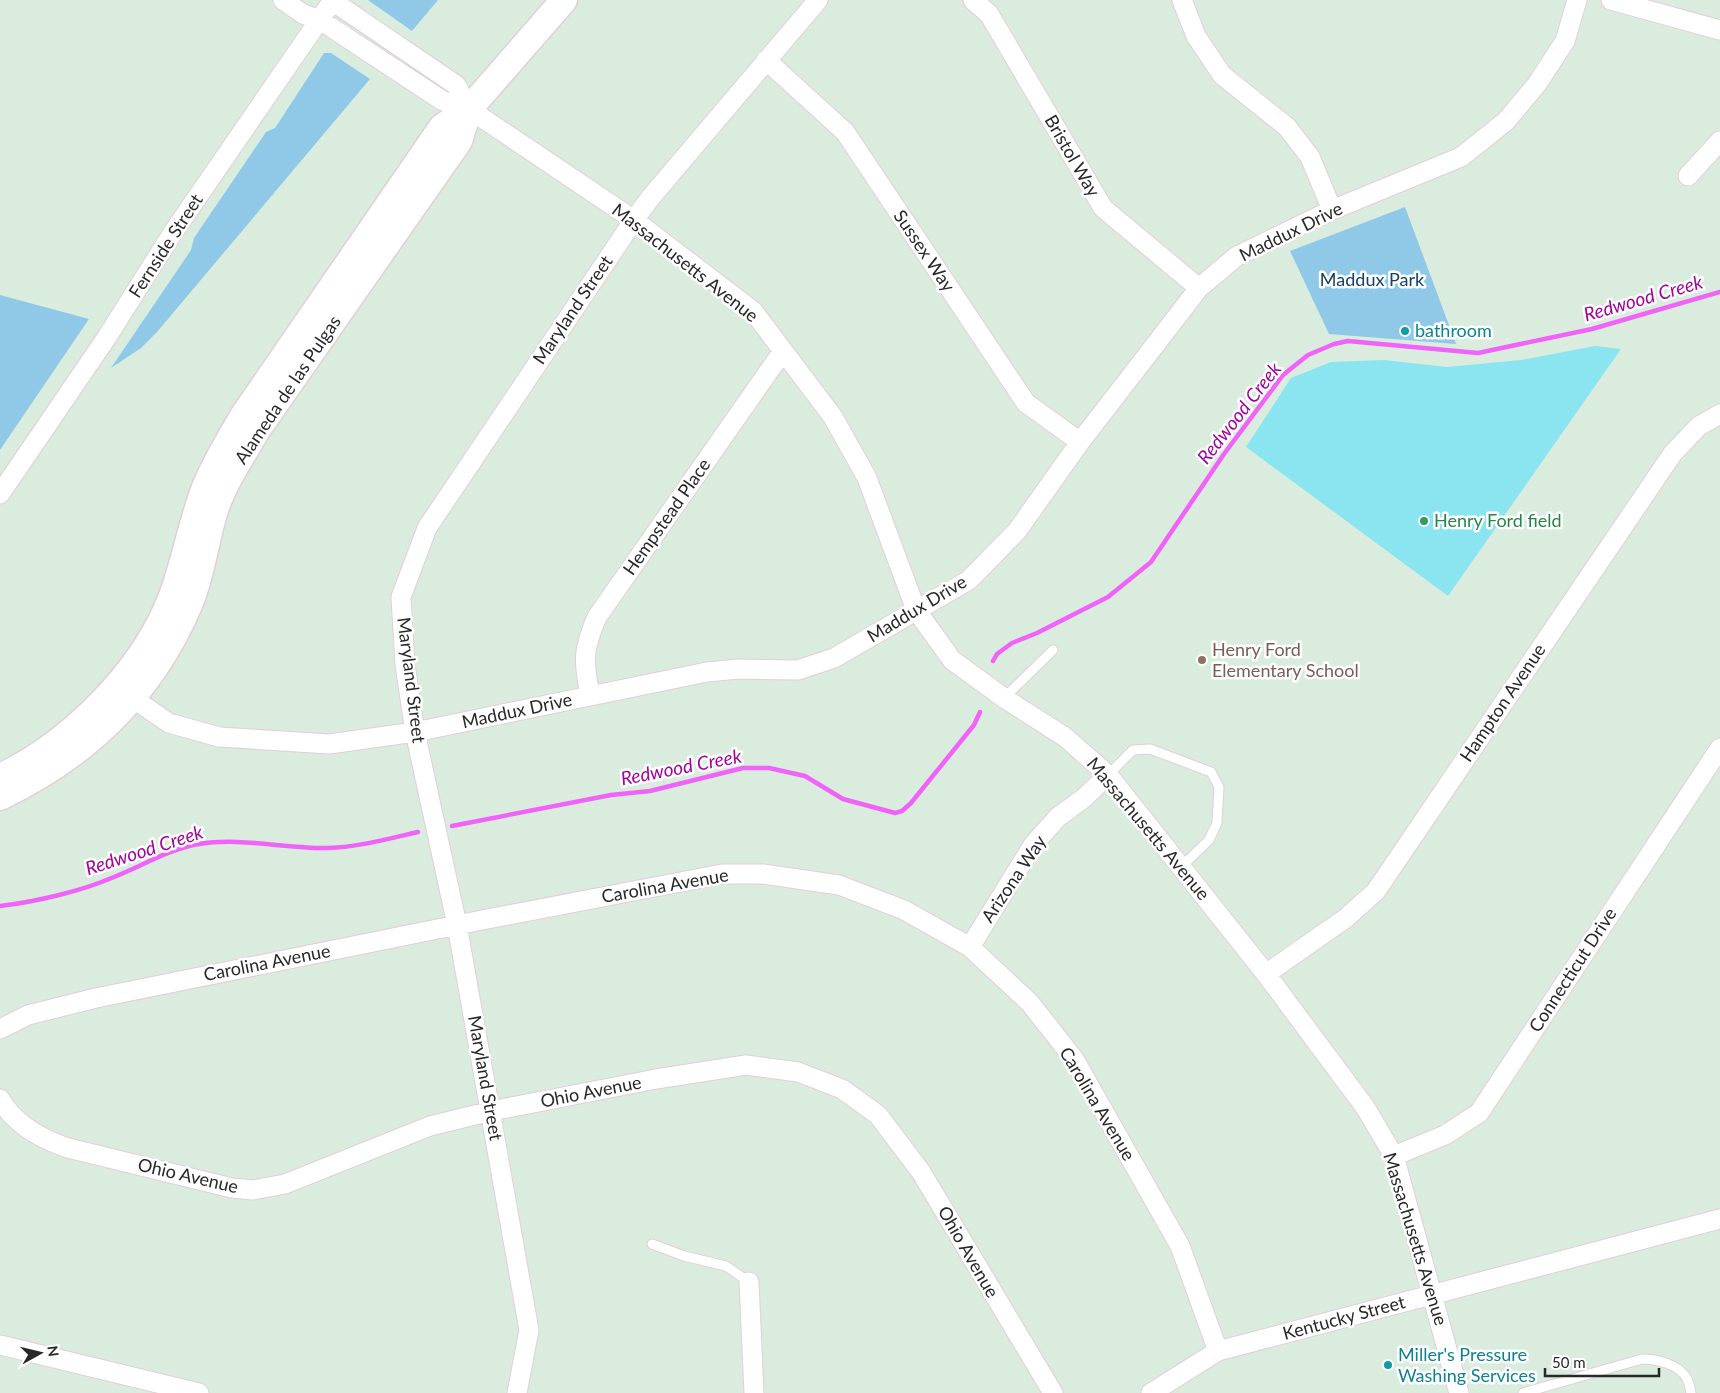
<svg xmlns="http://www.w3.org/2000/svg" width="1720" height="1393" font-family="Lato,sans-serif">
	<rect width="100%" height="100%" fill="#d9ecde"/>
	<!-- green -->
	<path fill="#90c9e8" d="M368 0H438L412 31Z
		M324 53H331L370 79 157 332 141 348 111 368 191 250 194 238 266 132 275 128Z
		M1405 207 1456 344 1329 334 1290 251Z
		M0 295 89 319 0 450Z"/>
	<!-- pitch -->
	<path fill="#8be5f0" d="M1595 346 1621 349 1448 596 1246 447 1291 378 1331 362 1384 360 1447 367 1521 360Z"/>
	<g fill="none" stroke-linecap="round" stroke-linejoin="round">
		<!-- stream -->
		<path stroke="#f162f8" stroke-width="4.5" d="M993 661 997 654 1012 643 1037 633 1108 597 1151 562 1224 454 1283 375 1308 355 1334 344 1348 341 1478 353 1592 329 1720 292
			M452 826 611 795 650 791 743 768H769L805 776 843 799 895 813 902 811 911 803 974 725 980 712
			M0 906C35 902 82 891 114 877 142 866 169 849 199 844 242 837 285 849 328 848 358 847 388 839 418 832"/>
		<defs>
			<path id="service" d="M1004 698 1053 650
				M1108 775 1133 750 1150 749 1211 772 1219 787 1217 823 1209 840 1181 867
				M652 1244 684 1256 726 1266 749 1282
				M1523 1393 1642 1359C1657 1359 1677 1364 1686 1377 1689 1381 1690 1388 1691 1393"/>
			<path id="minor" d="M283 0 303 14 320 20 443 101 469 109 634 220 753 311 833 417 867 478 916 610 952 660 1004 698 1065 737 1108 775 1266 974 1365 1107 1394 1156 1459 1393
				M331 0 456 85 469 109
				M973 0 989 14 1103 208 1199 288
				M1182 0 1196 36 1222 75 1287 127 1310 157 1332 210
				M1611 0 1720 30
				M766 60 845 132 1026 403 1080 442
				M1688 176 1720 141
				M0 494 107 337 172 234 333 0
				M122 691 169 723 219 737 329 744 415 732 707 672 738 669 798 670 834 658 969 580 1017 531 1080 442 1199 288 1237 256 1332 210 1461 157 1506 121 1537 84 1565 41 1577 0
				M590 695C583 661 583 649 597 617L783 351
				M970 947 1033 845 1058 817 1084 798 1108 775
				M1266 974 1346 918 1376 891 1673 453 1699 426 1720 414
				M0 1029 28 1015 96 998 477 921 722 874H763L839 885 904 910 970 947 1030 1003 1074 1059 1180 1246 1218 1351
				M0 1099C15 1125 41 1139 68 1148L232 1188 253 1190 285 1184 430 1126 491 1111 656 1079 746 1065 798 1072 842 1089 878 1115 921 1172 1053 1393
				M1394 1156 1445 1135 1479 1113 1720 748
				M749 1282 754 1393
				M0 1345 199 1393
				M517 1393 529 1330 457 925 415 732 405 665 401 597 427 528 634 220 651 197 818 0
				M1151 1393 1218 1351 1720 1219"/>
			<path id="secondary" d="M0 777C71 744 144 670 172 596 185 561 191 525 204 490 214 464 229 440 243 416L442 127 469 109 564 0
				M0 797C87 755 150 695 189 605 202 575 205 541 215 510 224 482 243 455 257 430L459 141 469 109"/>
		</defs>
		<!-- service casing -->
		<use href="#service" stroke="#e3ced8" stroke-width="11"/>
		<!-- minor casing -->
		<use href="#minor" stroke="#e3ced8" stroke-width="21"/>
		<!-- secondary casing -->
		<use href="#secondary" stroke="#e3ced8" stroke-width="29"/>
		<!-- service -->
		<use href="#service" stroke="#fff" stroke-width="9"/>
		<!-- minor -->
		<use href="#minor" stroke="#fff" stroke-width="19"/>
		<!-- secondary -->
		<use href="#secondary" stroke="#fff" stroke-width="26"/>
	</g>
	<!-- markers -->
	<g fill="#0f9aa8" stroke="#fff" stroke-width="2">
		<circle cx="1405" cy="331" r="5"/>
		<circle cx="1388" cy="1365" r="5"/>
	</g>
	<circle fill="#2e9e5b" stroke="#fff" stroke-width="2" cx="1424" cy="521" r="5"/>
	<circle fill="#8d6e63" stroke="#fff" stroke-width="2" cx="1202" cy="660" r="5"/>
	<g text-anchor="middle" stroke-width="5" stroke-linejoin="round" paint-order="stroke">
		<!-- street labels -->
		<g font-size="18" fill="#282828" stroke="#fff">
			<text transform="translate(1072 156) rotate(60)" y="6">Bristol Way</text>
			<text transform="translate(1291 232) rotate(-26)" y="6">Maddux Drive</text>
			<text transform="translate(166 246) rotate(-57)" y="6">Fernside Street</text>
			<text transform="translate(924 251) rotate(56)" y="6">Sussex Way</text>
			<text transform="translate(685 263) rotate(38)" y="6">Massachusetts Avenue</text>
			<text transform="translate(573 310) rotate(-56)" y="6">Maryland Street</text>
			<text transform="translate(288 390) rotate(-56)" y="6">Alameda de las Pulgas</text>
			<text transform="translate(667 517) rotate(-55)" y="6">Hempstead Place</text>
			<text transform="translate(917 609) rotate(-31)" y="6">Maddux Drive</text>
			<text transform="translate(411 680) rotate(83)" y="6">Maryland Street</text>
			<text transform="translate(1503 703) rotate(-56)" y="6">Hampton Avenue</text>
			<text transform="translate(517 711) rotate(-12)" y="6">Maddux Drive</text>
			<text transform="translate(1148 829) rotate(50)" y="6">Massachusetts Avenue</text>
			<text transform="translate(1014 879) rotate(-56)" y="6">Arizona Way</text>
			<text transform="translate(665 886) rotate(-10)" y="6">Carolina Avenue</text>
			<text transform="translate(267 963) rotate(-11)" y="6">Carolina Avenue</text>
			<text transform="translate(1573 970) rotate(-57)" y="6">Connecticut Drive</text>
			<text transform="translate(485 1078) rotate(80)" y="6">Maryland Street</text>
			<text transform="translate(591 1092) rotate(-11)" y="6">Ohio Avenue</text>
			<text transform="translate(1097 1104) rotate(59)" y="6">Carolina Avenue</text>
			<text transform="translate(188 1176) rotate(13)" y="6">Ohio Avenue</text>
			<text transform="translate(1415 1239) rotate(73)" y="6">Massachusetts Avenue</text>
			<text transform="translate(968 1252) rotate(60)" y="6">Ohio Avenue</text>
			<text transform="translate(1344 1318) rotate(-15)" y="6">Kentucky Street</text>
		</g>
		<!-- park labels -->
		<g font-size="18" fill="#14406a" stroke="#fff">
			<text x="1372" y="286">Maddux Park</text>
		</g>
		<!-- culture labels -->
		<g font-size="18" fill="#0d838f" stroke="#fff" text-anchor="start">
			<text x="1415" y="337">bathroom</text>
			<text x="1398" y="1361">Miller's Pressure<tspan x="1398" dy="21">Washing Services</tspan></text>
		</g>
		<!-- leisure labels -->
		<g font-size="18" fill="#27864d" stroke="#fff" text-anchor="start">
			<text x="1434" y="527">Henry Ford field</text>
		</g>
		<!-- education labels -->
		<g font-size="18" fill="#785e54" stroke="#fff" text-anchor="start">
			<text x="1212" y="656">Henry Ford<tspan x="1212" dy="21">Elementary School</tspan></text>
		</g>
		<!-- water labels -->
		<g font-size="19" font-style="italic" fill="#a2039d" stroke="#fff">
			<text transform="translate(1643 298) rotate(-16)" y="7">Redwood Creek</text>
			<text transform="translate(1239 413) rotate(-52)" y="7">Redwood Creek</text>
			<text transform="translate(681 767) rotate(-11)" y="7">Redwood Creek</text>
			<text transform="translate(144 850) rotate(-18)" y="7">Redwood Creek</text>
		</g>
	</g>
	<!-- north arrow -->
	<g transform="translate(40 1353) rotate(82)" stroke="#ffffff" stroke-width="4" paint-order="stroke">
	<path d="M0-4L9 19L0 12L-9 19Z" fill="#282828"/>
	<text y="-8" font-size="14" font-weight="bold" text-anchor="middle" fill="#282828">N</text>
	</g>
	<!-- scale -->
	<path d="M1545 1368v8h114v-8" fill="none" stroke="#282828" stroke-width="2.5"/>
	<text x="1552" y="1368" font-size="15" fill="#282828" stroke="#ffffff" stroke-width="4" paint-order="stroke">50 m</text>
</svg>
